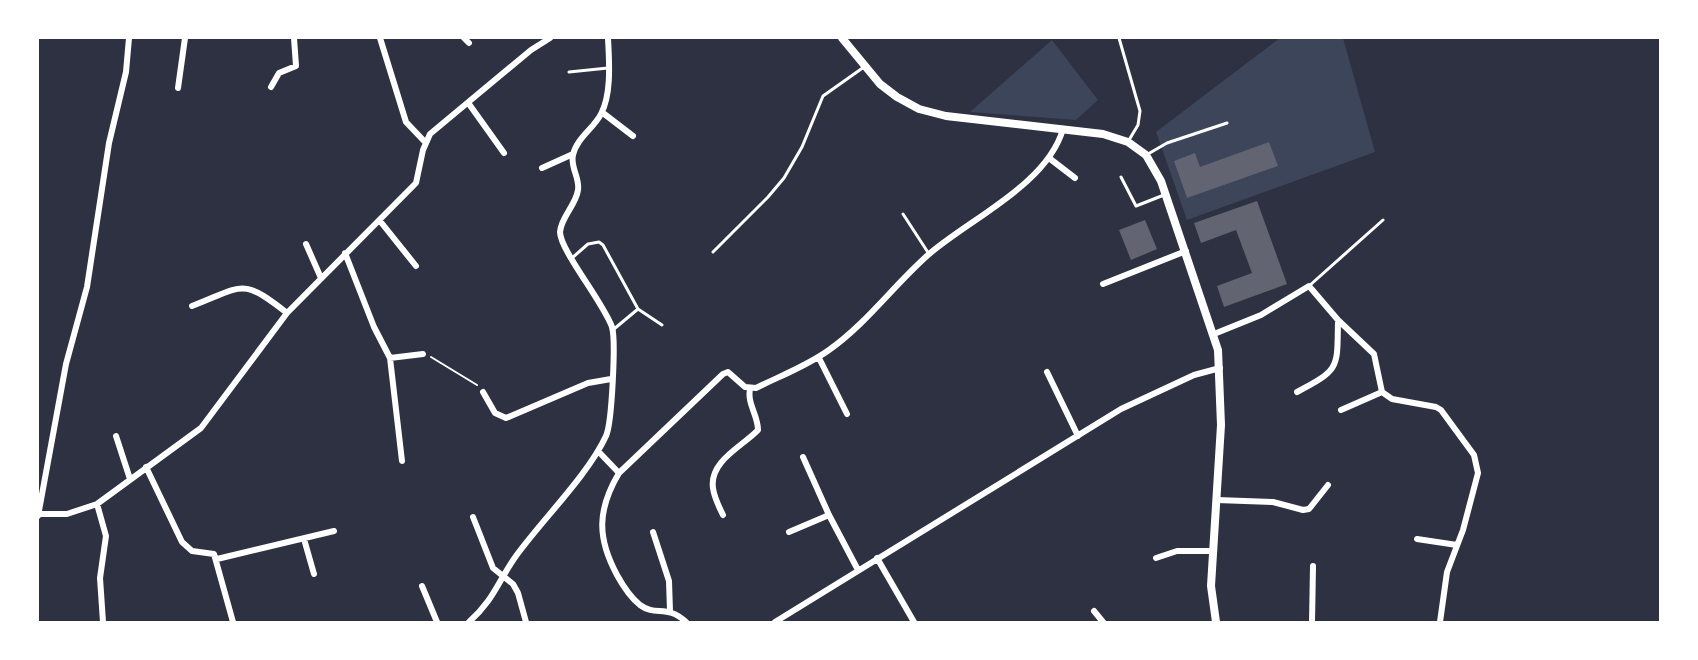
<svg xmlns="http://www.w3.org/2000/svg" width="1698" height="660" font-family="Mulish,sans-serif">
	<rect width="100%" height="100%" fill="#2d3142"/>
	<!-- green -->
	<path fill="#3c4559" d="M1280 38H1343L1375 152 1187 220 1156 132Z
		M1052 40 1098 100 1076 120 970 112Z"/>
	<!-- building -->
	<path fill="#626471" d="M1269 142 1278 166 1187 198 1174 161 1195 153 1200 167Z
		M1257 201 1287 284 1224 307 1217 286 1252 273 1236 230 1201 243 1194 223Z
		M1145 220 1157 249 1131 260 1119 230Z"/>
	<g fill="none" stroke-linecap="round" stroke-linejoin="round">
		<!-- path -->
		<path stroke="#fff" stroke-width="2" d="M431 357 477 385"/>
		<!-- service -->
		<path stroke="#fff" stroke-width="3" d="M1119 38 1140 111 1138 125 1129 140
			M569 72 608 68
			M1148 154 1167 143 1227 123
			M1121 177 1136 206 1164 195
			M903 214 929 254
			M713 252 768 197 784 178 802 147 823 96 864 67
			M572 258 588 244 599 242 603 245 638 309 662 325
			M1309 286 1383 220
			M614 329 638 309"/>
		<!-- minor -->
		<path stroke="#fff" stroke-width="6" d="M380 38 406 122 425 142
			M464 38 469 43
			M271 87 279 73 296 66 294 38
			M178 88 185 38
			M469 104 504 153
			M603 113 633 136
			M1049 158 1075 178
			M542 168 573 154
			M380 221 416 266
			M306 244 321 278
			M345 253 374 327 390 358 402 461
			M1103 284 1186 251
			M192 306C244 286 241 277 287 313
			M1214 334 1261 315 1309 286 1338 320 1374 354 1382 392 1392 399 1436 407 1441 410 1474 455 1478 473 1463 530 1447 572 1440 622
			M390 358 423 354
			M819 358 847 414
			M1047 372 1078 436
			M483 392 495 413 506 418 588 383 611 379
			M1297 392C1341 369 1337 368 1338 320
			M1341 410 1382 392
			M116 436 130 479
			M598 451 619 473
			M803 457 829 515 858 570
			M146 467 182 542 192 551 214 554 233 622
			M1217 500 1273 502 1303 510 1309 509 1328 485
			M97 504 106 536 100 578 103 622
			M39 514H67L97 504 201 428 287 313 416 183 423 150 430 134 531 50 550 38
			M723 515C719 507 714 497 713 488 709 461 743 446 758 430 758 415 747 404 750 389
			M38 516 66 364 87 287 109 143 126 72 129 38
			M473 517 493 568 513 584 518 593 526 622
			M653 532 669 581 670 611
			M789 532 829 515
			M304 539 314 574
			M1417 539 1457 545
			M877 558 914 622
			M1156 558 1177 551H1213
			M217 559 334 531
			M422 586 437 622
			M1094 611 1103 622
			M469 622C494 600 498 581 516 556 542 520 588 475 606 436 612 423 616 340 612 327 603 302 560 250 560 232 561 217 576 205 578 190 580 178 570 167 573 155 576 139 594 128 601 114 612 93 609 60 608 38
			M686 622C667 604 656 617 640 605 630 597 623 586 617 575 597 538 597 510 619 473L723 374 728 372 745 387 756 388C780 376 807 366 829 350 867 323 893 286 928 255 969 219 1047 185 1063 129
			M775 622 1121 409 1194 375 1220 368
			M1312 622 1313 566"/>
		<!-- tertiary -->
		<path stroke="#fff" stroke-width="8" d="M842 38 880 84 897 97 919 109 946 116 1103 134 1128 142 1146 155 1161 181 1218 350 1221 425 1211 586 1216 622"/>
	</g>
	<!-- border -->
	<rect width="1698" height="660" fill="none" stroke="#ffffff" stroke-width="78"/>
</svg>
